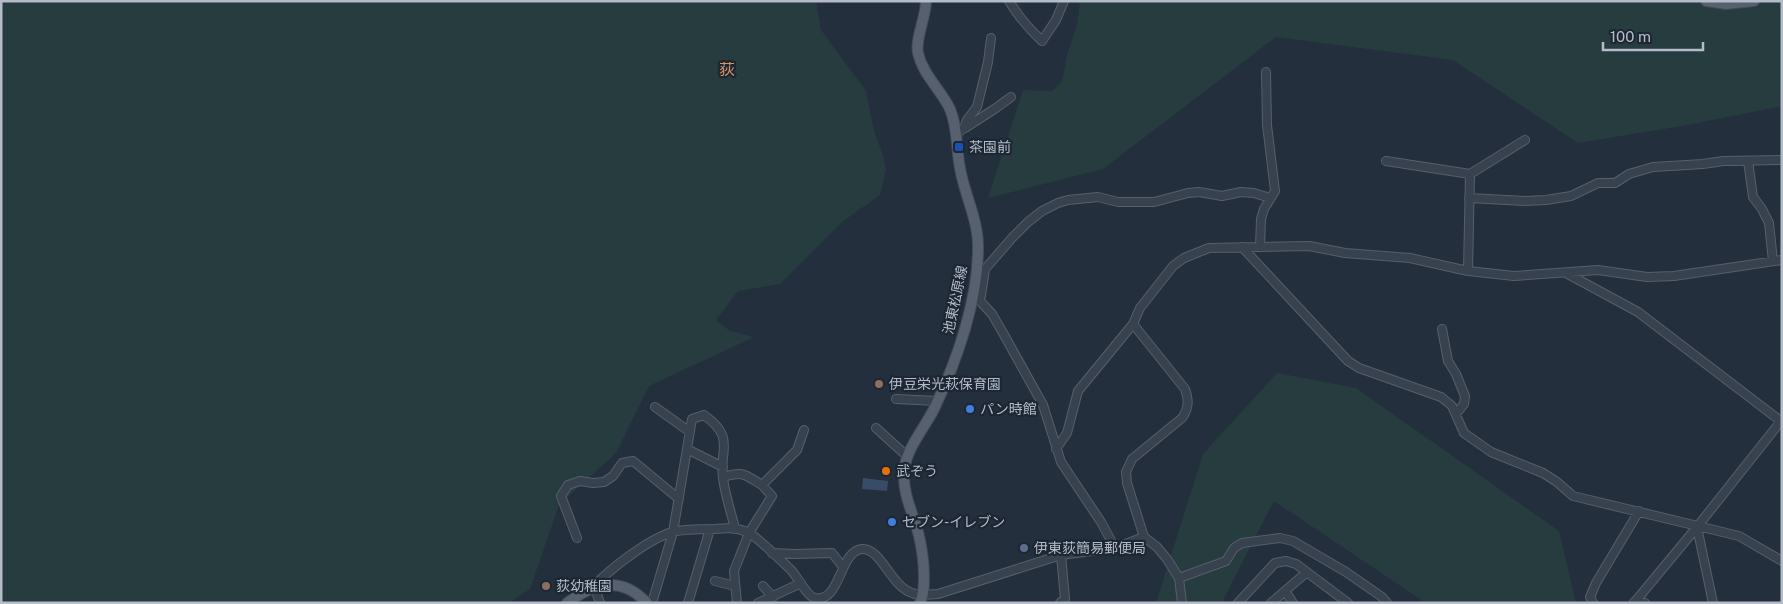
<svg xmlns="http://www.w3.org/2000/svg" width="1783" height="604" font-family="'Public Sans','Noto Sans JP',sans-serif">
	<rect width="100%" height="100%" fill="#242f3e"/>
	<!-- green -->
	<path fill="#263c3f" d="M1 1H816L821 30 866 91 874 131 883 155 886 169 880 195 842 222 780 284 738 291 716 320 730 331 754 337 649 386 616 453 559 505 530 589 509 603H1Z
		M1080 1H1782V106L1682 126 1578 143 1453 60 1276 37 1103 169 988 198 1023 90 1052 91 1062 82 1067 55 1077 25Z
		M1277 373 1356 388 1559 531 1576 603H1426L1274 501 1223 600 1224 603H1156L1203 454Z"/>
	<!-- water -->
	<path fill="#394c67" d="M863 478 888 481 887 491 862 489Z"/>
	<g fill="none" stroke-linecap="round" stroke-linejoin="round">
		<defs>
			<path id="minor" d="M1009 1C1018 16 1029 29 1042 41L1056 20 1064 1
				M965 128 996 108 1011 97
				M956 134 964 128 967 120 977 107 988 62 991 38
				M1386 161 1470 174 1525 140
				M1748 161 1753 197 1762 209 1769 223 1773 261
				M1469 198 1525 201 1546 200 1571 196 1598 183H1615L1629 174 1653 167 1703 164 1723 161 1782 160
				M1242 247 1348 361 1359 368 1441 397 1452 406 1464 433 1491 452 1543 473 1557 482 1573 496 1739 536 1782 561
				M1260 247 1261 219 1264 209 1275 191 1267 125 1266 72
				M1468 271 1470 174
				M1566 273 1638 312 1782 422
				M972 299 981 296 985 269 1012 238 1028 222 1042 211 1058 203 1068 200 1098 197 1118 202H1154L1188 193 1199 192 1222 196 1241 192 1254 193 1270 198
				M973 299 980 301 992 314 1003 333 1043 405 1061 462 1101 522 1115 548
				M1442 329 1448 361 1456 374 1465 396 1464 404 1456 414
				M896 399 937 401
				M655 407 690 432
				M876 428 908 457
				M687 449 723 467
				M1056 449 1067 433 1078 391 1133 324
				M723 477C744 471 744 474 762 485
				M1697 527 1713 603
				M577 538 561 496 568 485 580 481 593 483 604 482 613 476 622 463 633 461 679 499
				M772 553 795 554 832 553 843 567
				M1179 578 1226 561 1234 548 1242 543 1280 538 1293 541 1346 572 1382 597 1387 603
				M715 581 735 586
				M763 586 773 597
				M1285 591 1293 603
				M1634 602 1645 603
				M600 603 594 586C611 568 649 539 672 532 685 529 700 529 714 529 725 528 736 527 747 532 757 536 781 561 790 569 797 575 806 596 815 598 841 603 839 551 862 549 882 548 891 589 915 594 922 596 931 594 938 594L1061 555 1115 548 1144 537
				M652 603 673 532 692 419 704 415C736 438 719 449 723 478 725 495 731 512 735 528
				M688 603 710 529
				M737 603 734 571 749 533 772 496 762 485 797 450 804 430
				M758 603 801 583
				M1060 603 1065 599 1061 555
				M1182 603 1179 578 1167 559 1157 547 1144 537 1127 483 1126 472 1132 459 1182 418C1189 408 1189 400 1185 389L1133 324 1140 308 1173 266 1184 258 1209 248 1309 246 1345 253 1410 258 1468 271 1514 276 1598 270 1647 277 1674 276 1782 260
				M1238 603 1275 563 1286 561 1296 564 1348 603
				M1271 603 1307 572
				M1593 603 1590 597 1596 583 1639 511
				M1634 603 1697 527 1781 421"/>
			<path id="major" d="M1706 1 1726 4 1754 1
				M567 603C594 583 621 575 647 603
				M920 603C924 594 924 586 924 577 924 563 922 549 919 536 914 515 903 496 904 474 904 451 924 429 934 409 957 361 979 298 978 245 978 220 964 193 960 168 956 148 958 128 950 109 941 90 923 75 918 53 915 39 926 17 926 1"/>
		</defs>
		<!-- minor casing -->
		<use href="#minor" stroke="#565f6c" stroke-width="10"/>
		<!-- major casing -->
		<use href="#major" stroke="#414a57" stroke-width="12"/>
		<!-- minor -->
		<use href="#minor" stroke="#38414e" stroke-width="8"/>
		<!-- major -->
		<use href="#major" stroke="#56606e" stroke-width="10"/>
	</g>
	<!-- markers -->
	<rect fill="#1a4fb4" stroke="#1d2633" stroke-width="2" x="954" y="142" width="10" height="10" rx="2.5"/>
	<g fill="#8d6e63" stroke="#1d2633" stroke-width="2">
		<circle cx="879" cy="384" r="5"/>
		<circle cx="546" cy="586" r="5"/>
	</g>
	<g fill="#3f7fe0" stroke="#1d2633" stroke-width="2">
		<circle cx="970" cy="409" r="5"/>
		<circle cx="892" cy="522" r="5"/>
	</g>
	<circle fill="#e8710a" stroke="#1d2633" stroke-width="2" cx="886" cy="471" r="5"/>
	<circle fill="#5c6f8a" stroke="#1d2633" stroke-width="2" cx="1024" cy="548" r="5"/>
	<g text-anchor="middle" stroke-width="4.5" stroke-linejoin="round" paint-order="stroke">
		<!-- poi labels -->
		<g font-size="14" fill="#b4bcc9" stroke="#1d2633" text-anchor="start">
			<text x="969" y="152">茶園前</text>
			<text x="889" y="389">伊豆栄光萩保育園</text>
			<text x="980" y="414">パン時館</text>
			<text x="896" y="476">武ぞう</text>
			<text x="902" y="527">セブン-イレブン</text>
			<text x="1034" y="553">伊東荻簡易郵便局</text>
			<text x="556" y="591">荻幼稚園</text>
		</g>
		<!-- street labels -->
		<g font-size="14" fill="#b4bcc9" stroke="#1d2633">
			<text transform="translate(955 300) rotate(-78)" y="5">池東松原線</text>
		</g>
		<!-- quarter labels -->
		<g font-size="16" fill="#d59563" stroke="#1d2633">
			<text x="727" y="75">荻</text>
		</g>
	</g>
	<!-- border -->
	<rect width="1783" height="604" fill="none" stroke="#b4bcc9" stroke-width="5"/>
	<!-- scale -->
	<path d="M1603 42v8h100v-8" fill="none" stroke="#b4bcc9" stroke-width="2.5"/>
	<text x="1610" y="42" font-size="15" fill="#b4bcc9" stroke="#1d2633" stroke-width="4" paint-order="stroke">100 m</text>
</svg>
